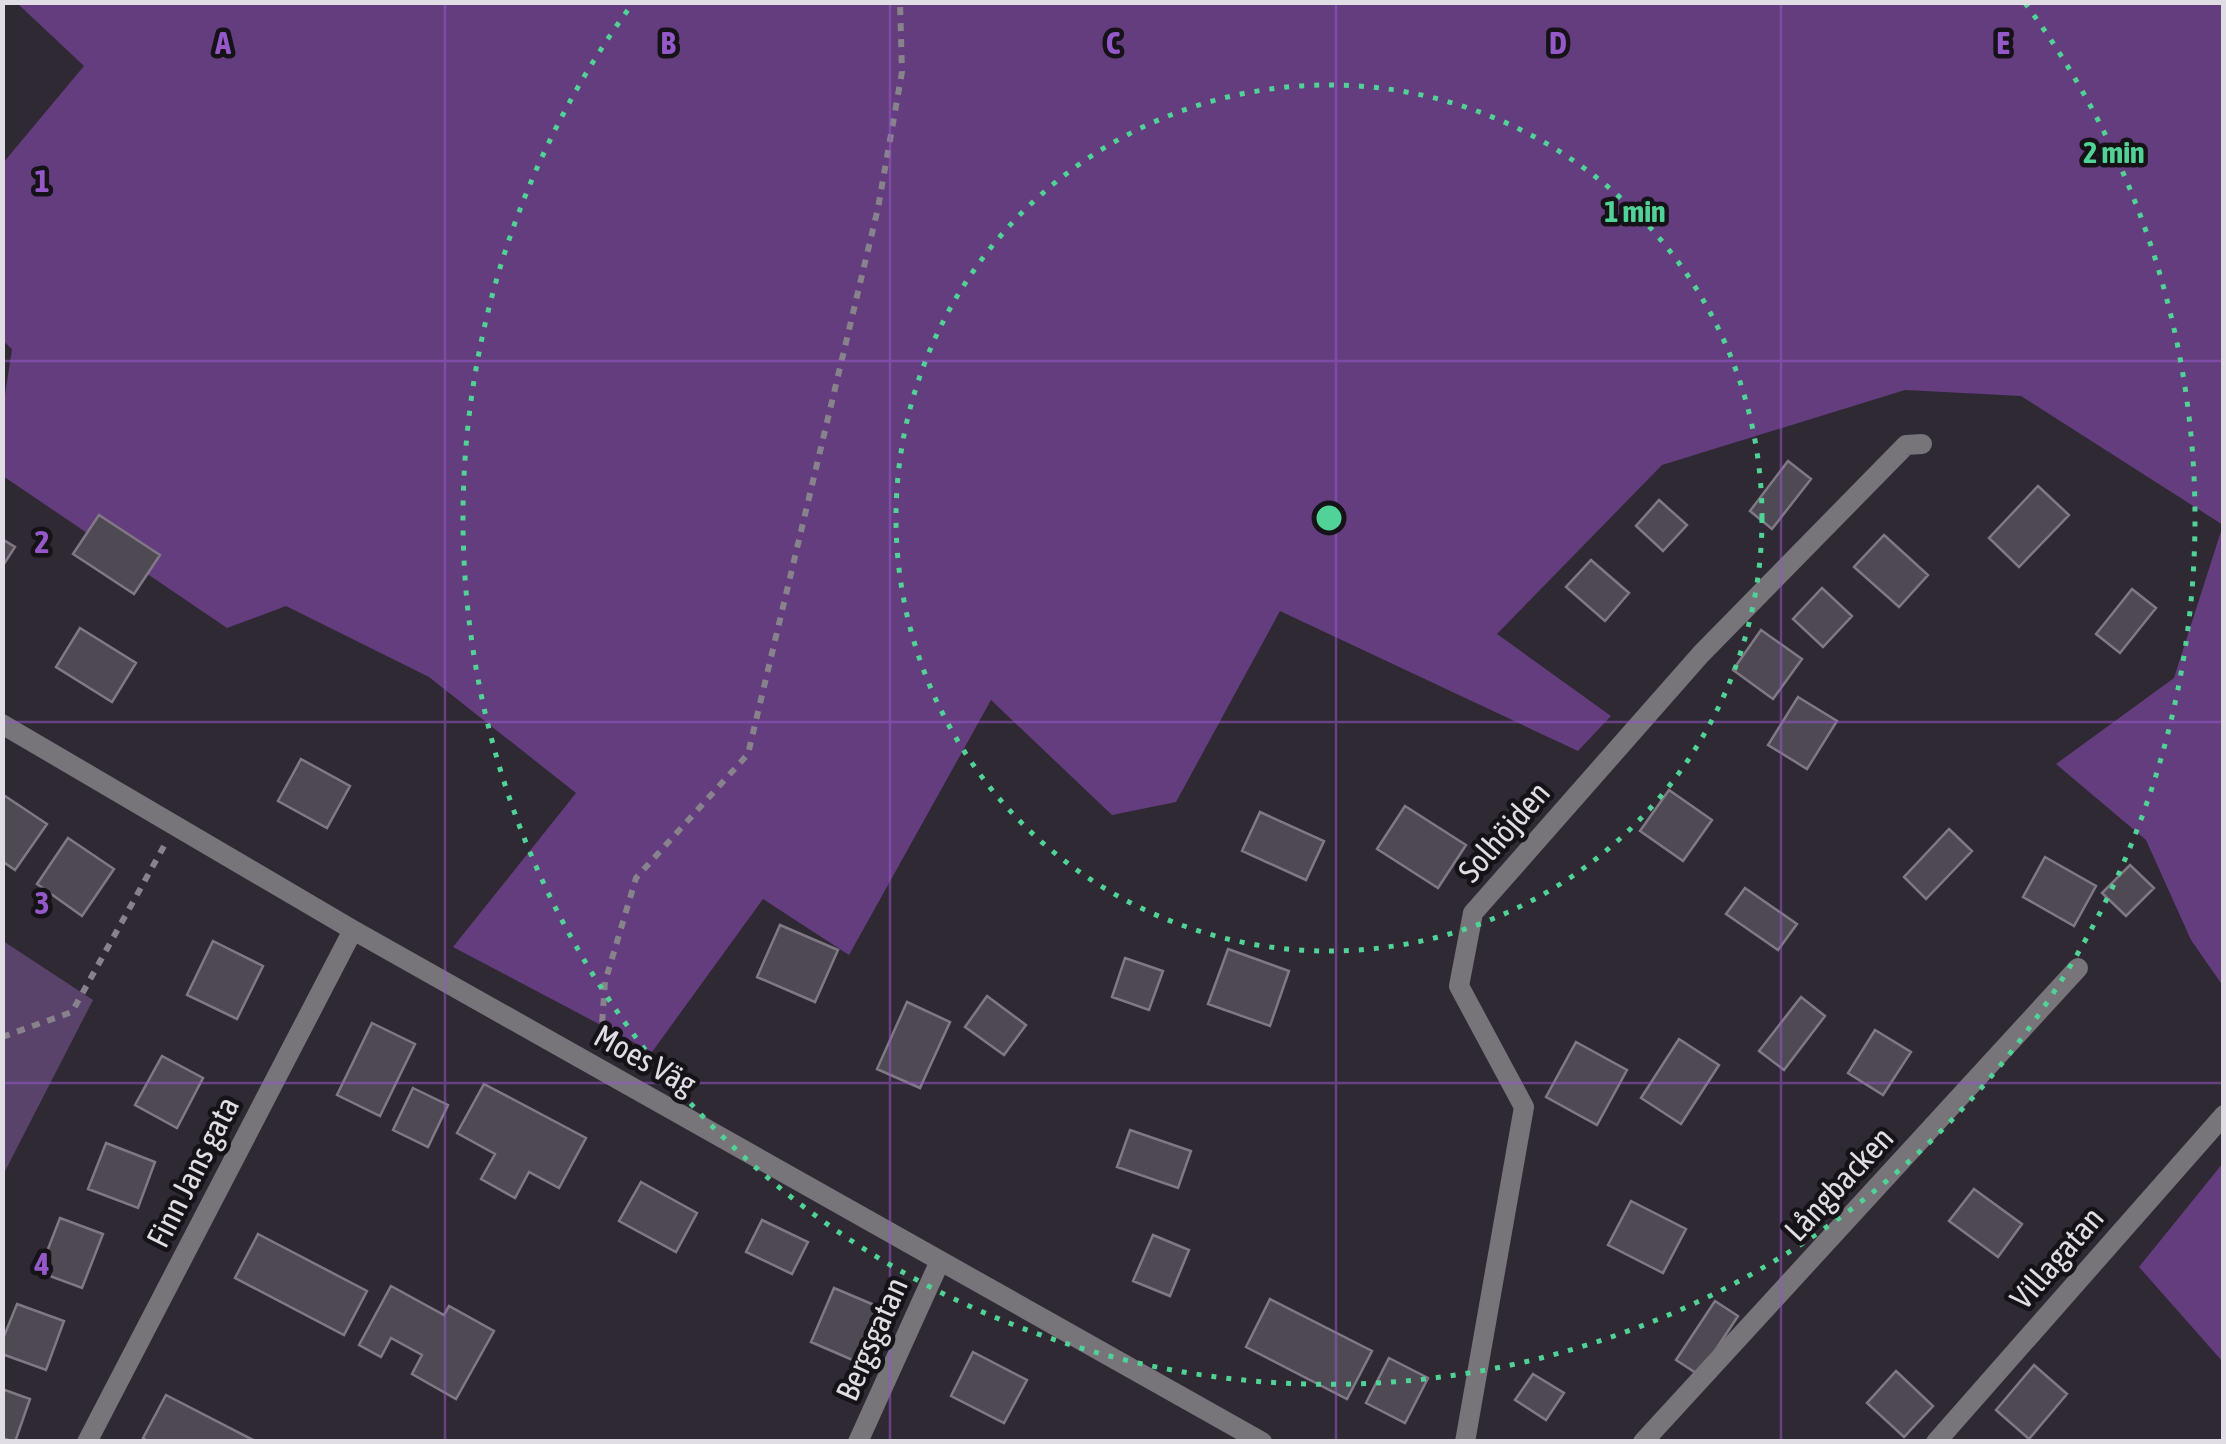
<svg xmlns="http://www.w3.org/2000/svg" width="2226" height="1444" font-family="'Asap Condensed',sans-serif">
	<rect width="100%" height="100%" fill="#2f2934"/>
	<!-- green -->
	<path fill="#5a436b" d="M3 941 93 1000 3 1175Z"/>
	<!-- forest -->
	<path fill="#643d7e" d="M17 3H2223V525L2021 396 1905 390 1662 465 1497 634 1611 716 1578 751 1280 611 1176 802 1112 815 991 700 849 955 763 899 652 1052 453 947 576 793 429 677 286 606 227 628 3 476V408L12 349 2 340 3 163 84 66Z
		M2223 525H2224L2223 986 2191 940 2146 840 2056 764 2174 678Z
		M2223 1163V1362L2139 1267Z"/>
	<!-- building -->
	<path fill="#4f4954" stroke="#807985" stroke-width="2.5" d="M1788 461 1811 479 1772 529 1750 511Z
		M2038 486 2069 515 2019 567 1989 538Z
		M1659 500 1687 525 1663 551 1636 526Z
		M99 515 160 555 134 594 73 554Z
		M1884 535 1928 575 1899 607 1854 567Z
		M2 539 15 547 2 567Z
		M1591 560 1629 593 1605 621 1566 587Z
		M1822 588 1852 616 1823 647 1793 619Z
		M2132 589 2156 608 2120 653 2096 634Z
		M80 628 136 663 112 702 56 667Z
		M1761 630 1802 659 1773 699 1733 670Z
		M1798 697 1837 721 1807 769 1768 745Z
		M301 759 350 786 327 828 278 801Z
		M1669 790 1712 820 1683 861 1640 831Z
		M2 794 47 824 15 870 2 861Z
		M1405 806 1466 845 1438 888 1377 849Z
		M1260 812 1324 841 1306 880 1242 851Z
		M1949 829 1972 851 1926 899 1904 877Z
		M68 838 114 869 82 916 37 884Z
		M2045 857 2096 886 2074 926 2023 897Z
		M2130 865 2154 888 2126 916 2102 893Z
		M1745 888 1797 924 1778 950 1726 914Z
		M780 925 838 950 815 1002 757 977Z
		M213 941 263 966 237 1019 187 995Z
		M1228 949 1289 971 1270 1026 1208 1004Z
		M1125 958 1163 971 1149 1010 1112 997Z
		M987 996 1026 1025 1004 1055 965 1027Z
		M1801 997 1825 1016 1784 1070 1759 1051Z
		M907 1002 950 1022 920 1088 877 1069Z
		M372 1023 415 1044 380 1116 337 1095Z
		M1875 1030 1911 1052 1883 1095 1848 1073Z
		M1679 1039 1719 1065 1681 1124 1641 1098Z
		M1576 1042 1627 1070 1597 1125 1546 1097Z
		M162 1056 203 1078 177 1128 135 1105Z
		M484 1084 586 1138 559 1188 529 1172 515 1198 481 1179 495 1154 457 1133Z
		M413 1088 448 1105 428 1147 393 1130Z
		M1130 1130 1191 1151 1178 1188 1117 1167Z
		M106 1143 155 1162 138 1208 88 1189Z
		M641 1182 697 1213 676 1252 619 1221Z
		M1974 1189 2022 1224 1998 1257 1949 1221Z
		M1631 1201 1686 1229 1663 1273 1608 1245Z
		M60 1218 103 1234 82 1288 39 1272Z
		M762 1220 808 1242 792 1274 746 1252Z
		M258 1234 367 1291 344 1335 235 1278Z
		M1153 1235 1189 1250 1170 1296 1133 1281Z
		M391 1286 444 1315 449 1306 494 1331 456 1399 412 1374 422 1355 391 1338 381 1357 359 1345Z
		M834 1288 879 1307 855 1361 811 1342Z
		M1270 1299 1372 1351 1347 1399 1246 1347Z
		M1715 1301 1738 1316 1699 1375 1676 1360Z
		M17 1304 64 1321 46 1370 2 1354V1341Z
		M973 1352 1027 1380 1004 1423 951 1396Z
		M1389 1358 1428 1378 1405 1423 1366 1403Z
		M2034 1365 2067 1394 2029 1439 1996 1410Z
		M1896 1371 1933 1406 1904 1437 1867 1403Z
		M1533 1374 1564 1393 1546 1420 1515 1400Z
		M2 1389 30 1399 15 1442 2 1438Z
		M166 1395 257 1442H149L143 1438Z"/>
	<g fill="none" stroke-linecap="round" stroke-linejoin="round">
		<!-- path -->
		<path stroke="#87828b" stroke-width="6" stroke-dasharray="8 8" stroke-linecap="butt" d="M2 1037 72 1012 164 846
			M601 1038 605 982 636 878 748 754 878 208 902 72 900 2"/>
		<!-- minor -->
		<path stroke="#77747a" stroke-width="20" d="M2 724 353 930 1262 1442
			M87 1442 353 930
			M858 1442 940 1261
			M1465 1442 1524 1107 1459 986 1473 913 1701 654 1906 445 1922 444
			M1643 1442 2078 968
			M1936 1442 2224 1115"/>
	</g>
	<!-- grid -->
	<path fill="none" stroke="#9458c8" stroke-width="2.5" stroke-opacity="0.55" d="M445 2V1442M890 2V1442M1336 2V1442M1781 2V1442M2 361H2224M2 722H2224M2 1083H2224"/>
	<!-- distance rings -->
	<g fill="none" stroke="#51d397" stroke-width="5" stroke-dasharray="5 10">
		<circle cx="1329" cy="518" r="433"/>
		<path d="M2025 3A866 866 0 1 1 633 3"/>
	</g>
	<g text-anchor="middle" stroke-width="9" stroke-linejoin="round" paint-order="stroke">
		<!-- street labels -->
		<g font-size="32" fill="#e0dde4" stroke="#161318">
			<text transform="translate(1504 832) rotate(-49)" y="11">Solhöjden</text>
			<text transform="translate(645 1060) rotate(29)" y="11">Moes Väg</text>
			<text transform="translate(193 1172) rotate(-63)" y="11">Finn Jans gata</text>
			<text transform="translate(1839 1184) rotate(-47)" y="11">Långbacken</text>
			<text transform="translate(2057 1258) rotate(-49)" y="11">Villagatan</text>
			<text transform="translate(872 1339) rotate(-66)" y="11">Bergsgatan</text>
		</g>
	</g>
	<g font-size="32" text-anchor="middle" font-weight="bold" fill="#9458c8" stroke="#161318" stroke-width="9" stroke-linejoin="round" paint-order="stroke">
		<text x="223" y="54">A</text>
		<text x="668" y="54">B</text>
		<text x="1113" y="54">C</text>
		<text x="1558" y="54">D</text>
		<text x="2003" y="54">E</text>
		<text x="42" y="192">1</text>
		<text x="42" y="553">2</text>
		<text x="42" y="914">3</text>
		<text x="42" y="1275">4</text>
	</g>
	<circle cx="1329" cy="518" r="15" fill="#51d397" stroke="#161318" stroke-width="5"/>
	<g font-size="30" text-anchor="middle" font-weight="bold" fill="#51d397" stroke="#161318" stroke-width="9" stroke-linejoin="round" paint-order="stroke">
		<text x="2114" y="163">2 min</text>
		<text x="1635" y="222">1 min</text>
	</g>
	<!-- border -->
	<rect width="2226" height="1444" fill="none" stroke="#e0dde4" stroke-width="10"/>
</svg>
